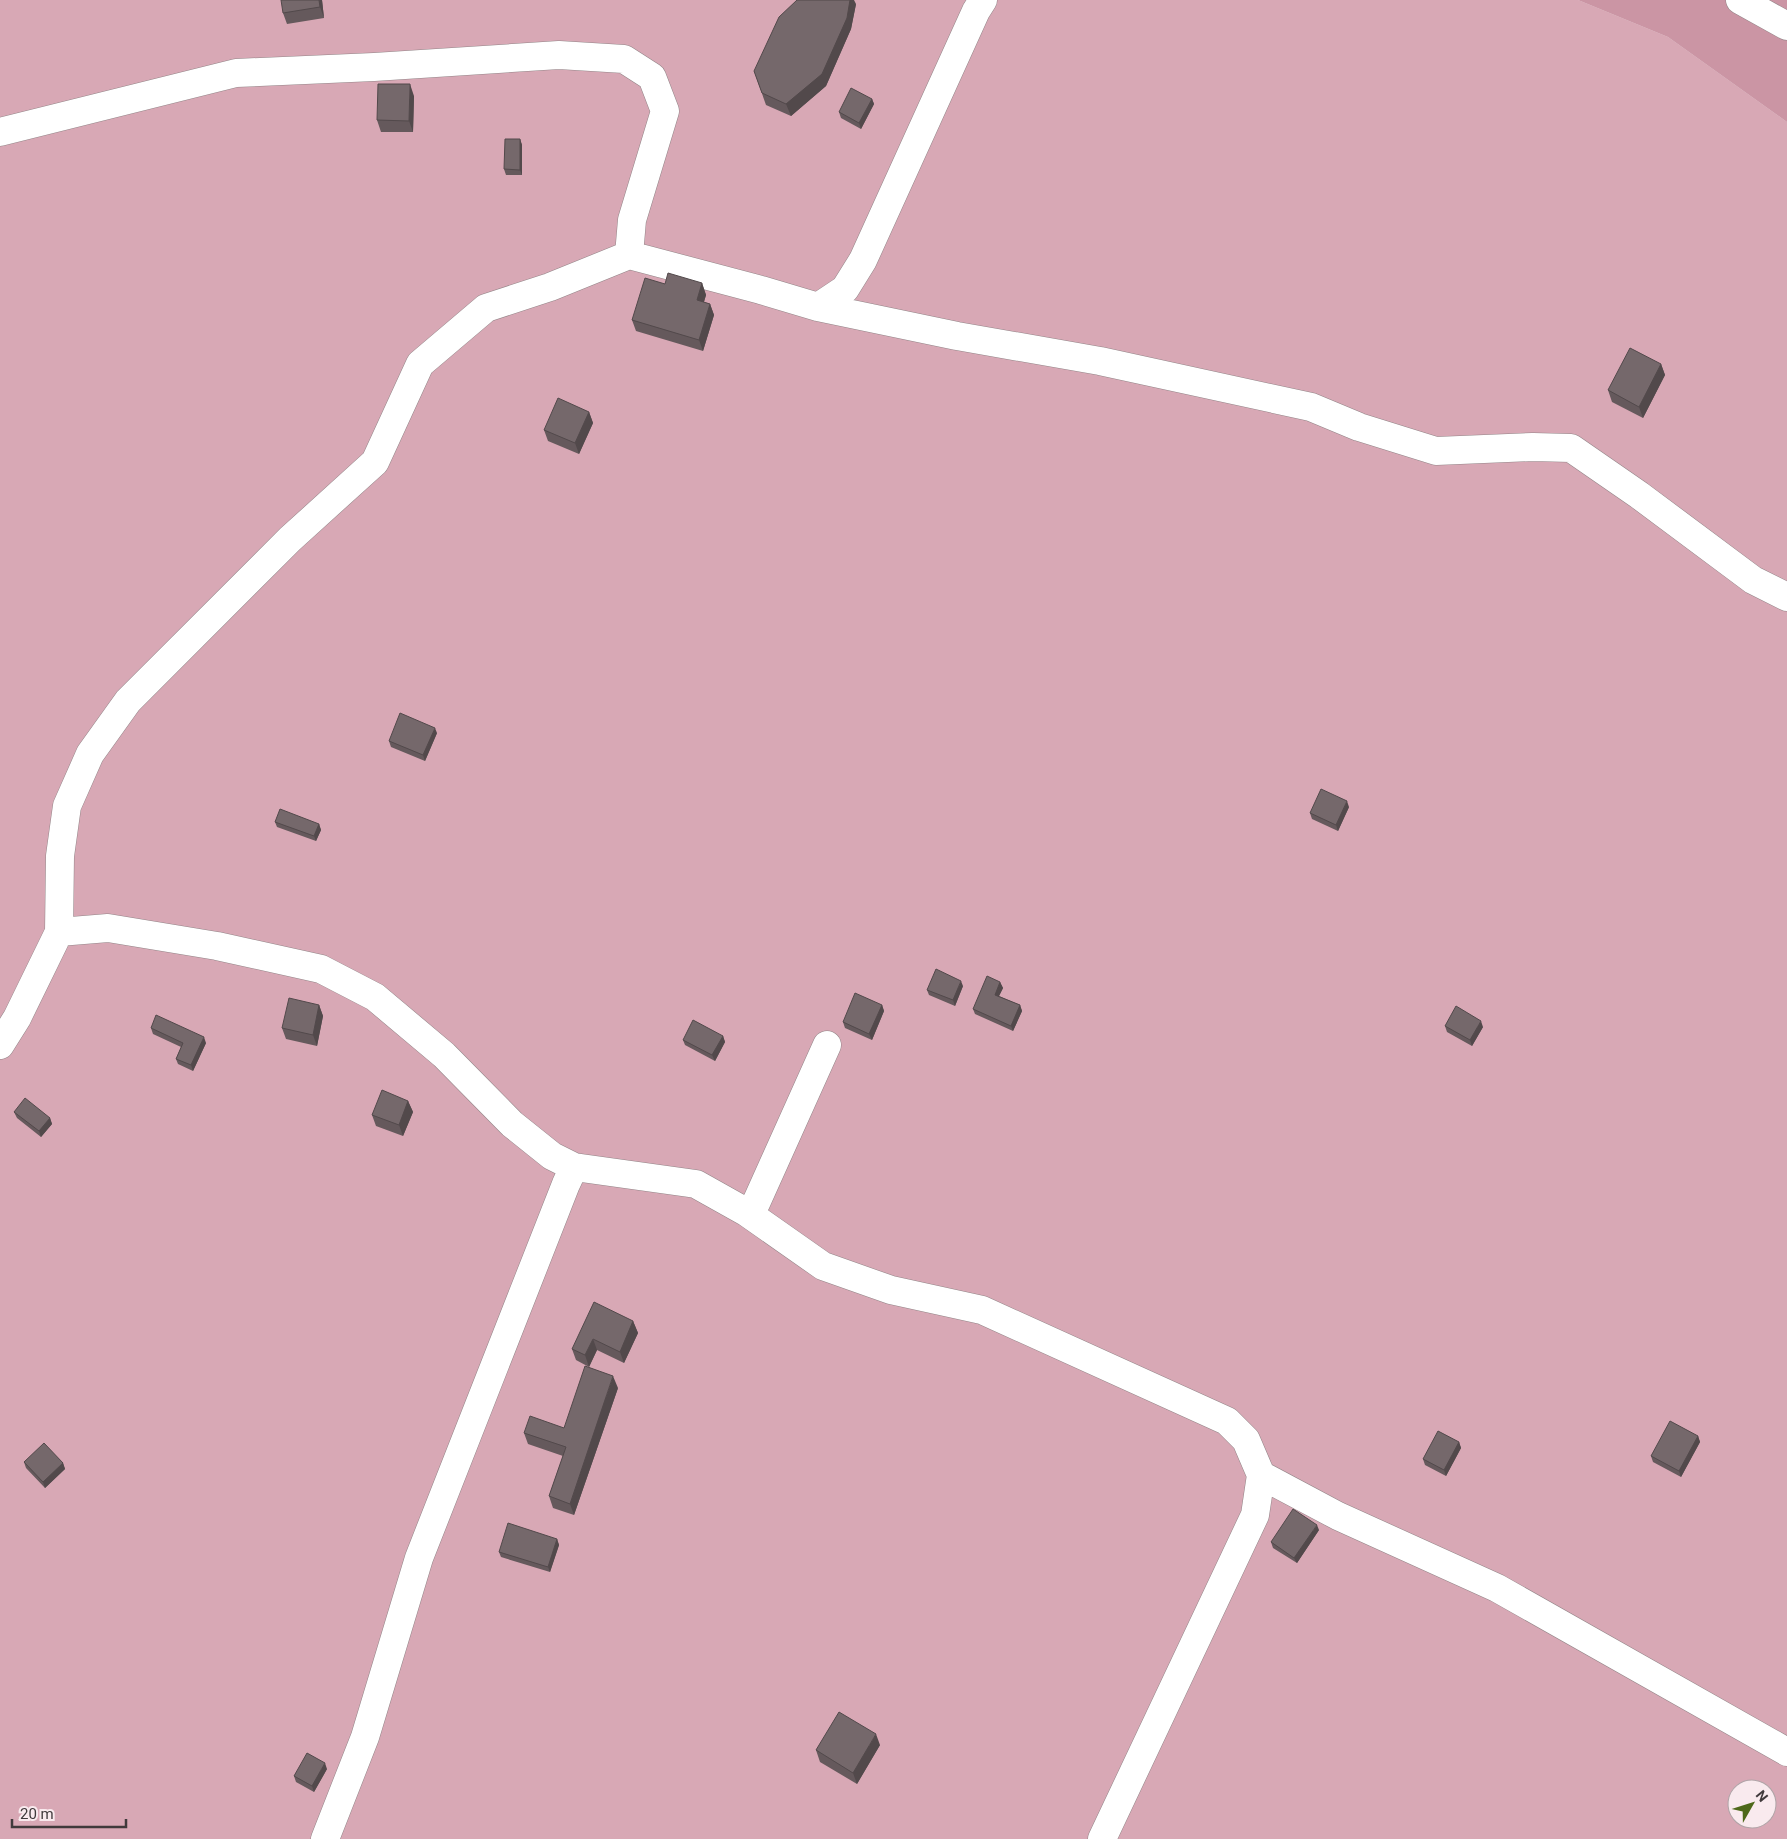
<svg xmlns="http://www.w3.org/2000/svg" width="1787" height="1839" font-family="Roboto,sans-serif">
	<rect width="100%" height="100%" fill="#ecdde1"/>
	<!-- green -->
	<path fill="#d8a8b5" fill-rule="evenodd" d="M0 0H1578L1668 37 1787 122V1839H0ZM1737 1789H1767V1819H1737Z"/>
	<!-- forest -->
	<path fill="#cb95a4" d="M1578 0H1787V122L1668 37Z"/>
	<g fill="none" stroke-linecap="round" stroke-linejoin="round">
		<defs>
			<path id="street" d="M1740 0 1787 26
				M0 132 236 73 374 67 559 55 624 59 652 77 665 111 632 220 629 255 761 290 818 307 957 336 1100 361 1311 407 1359 427 1436 451 1533 447 1571 448 1639 495 1753 580 1787 597
				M818 307 845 289 863 260 976 11 983 0
				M59 932 108 928 217 946 321 969 375 997 444 1055 512 1124 552 1156 574 1167
				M0 1045 17 1018 59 932 60 856 67 806 90 754 128 701 290 539 375 462 420 364 486 308 550 287 629 255
				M746 1212 823 1266 891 1290 982 1310 1227 1421 1246 1440 1261 1475 1255 1515 1102 1839
				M1261 1475 1338 1516 1497 1588 1787 1752
				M325 1839 365 1737 419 1558 566 1184 574 1167 696 1184 746 1212 756 1203 827 1045"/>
		</defs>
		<!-- street casing -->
		<use href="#street" stroke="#938588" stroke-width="29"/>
		<!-- street -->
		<use href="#street" stroke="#fff" stroke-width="28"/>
	</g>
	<!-- wall -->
	<path fill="#65595c" d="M322 0 324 18 287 24 283 13Z
		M856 4 851 29 826 86 791 116 766 105 754 71Z
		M414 96 413 132H381L377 120Z
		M872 99 874 104 861 129 841 118 839 112Z
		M520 139 522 145V175H506L504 169Z
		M702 283 706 295 704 302 710 304 714 315 703 351 636 331 632 320 665 284Z
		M1661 364 1665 375 1643 418 1612 402 1608 390Z
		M589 412 593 423 579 454 548 441 544 430Z
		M437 733 425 761 391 747 389 741Z
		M1349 807 1338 831 1312 819 1310 813Z
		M275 822 319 824 321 830 316 841 277 827Z
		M1000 982 1003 988 999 996 1020 1005 1022 1011 1013 1031 975 1014 973 1009Z
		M963 986 955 1006 929 995 927 990Z
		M319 1005 323 1016 317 1046 286 1039 282 1028Z
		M882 1005 884 1011 872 1040 845 1028 843 1022Z
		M1445 1026 1483 1027 1472 1046 1447 1032Z
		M151 1028 206 1043 193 1071 178 1064 176 1059 181 1047 153 1034Z
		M723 1036 725 1042 715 1061 685 1045 683 1040Z
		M408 1101 413 1112 403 1136 376 1126 372 1115Z
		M14 1112 50 1118 52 1124 41 1137 17 1118Z
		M633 1321 638 1333 624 1363 597 1350 589 1367 576 1360 572 1349Z
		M618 1388 574 1515 553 1508 549 1496 563 1456 528 1444 524 1433 564 1428Z
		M1698 1436 1700 1442 1681 1477 1653 1462 1651 1456Z
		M1459 1442 1461 1448 1446 1476 1425 1465 1423 1459Z
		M24 1462 63 1463 65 1469 45 1488 26 1468Z
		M1319 1530 1297 1563 1273 1548 1271 1542Z
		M557 1539 559 1545 550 1572 501 1557 499 1552Z
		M880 1745 857 1784 820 1762 816 1750Z
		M327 1769 314 1792 296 1782 294 1776Z"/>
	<!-- shaded-wall -->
	<path fill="#52494b" d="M319 0H322L324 18 320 7Z
		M850 0H854L856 4 851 29 826 86 791 116 786 104Z
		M410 84 414 96 413 132 409 121Z
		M872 99 874 104 861 129 859 123Z
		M520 139 522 145V175L520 170Z
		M702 283 706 295 701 311 697 300Z
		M710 304 714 315 703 351 699 340Z
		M1661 364 1665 375 1643 418 1639 407Z
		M589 412 593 423 579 454 575 443Z
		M435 728 437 733 425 761 423 755Z
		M1347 801 1349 807 1338 831 1336 825Z
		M319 824 321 830 316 841 314 836Z
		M961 981 963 986 955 1006 953 1000Z
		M1000 982 1003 988 997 1000 995 995Z
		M319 1005 323 1016 317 1046 313 1035Z
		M882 1005 884 1011 872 1040 869 1034Z
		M1020 1005 1022 1011 1013 1031 1011 1026Z
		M1481 1021 1483 1027 1472 1046 1470 1040Z
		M723 1036 725 1042 715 1061 712 1055Z
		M204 1037 206 1043 193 1071 191 1065Z
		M408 1101 413 1112 403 1136 399 1125Z
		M50 1118 52 1124 41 1137 39 1131Z
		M633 1321 638 1333 624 1363 620 1352Z
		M593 1339 597 1350 589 1367 585 1355Z
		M613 1376 618 1388 574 1515 570 1504Z
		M1698 1436 1700 1442 1681 1477 1679 1471Z
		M1459 1442 1461 1448 1446 1476 1444 1470Z
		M63 1463 65 1469 45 1488 43 1482Z
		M1317 1525 1319 1530 1297 1563 1294 1558Z
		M557 1539 559 1545 550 1572 548 1567Z
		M876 1734 880 1745 857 1784 853 1773Z
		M325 1763 327 1769 314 1792 312 1786Z"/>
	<!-- building -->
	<path fill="#75686b" stroke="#52494b" d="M281 0H319L320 7 283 13Z
		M797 0H850L847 18 822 74 786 104 762 93 754 71 779 17Z
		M378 84H410L409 121 377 120Z
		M851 88 872 99 859 123 839 112Z
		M505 139H520V170L504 169Z
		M668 273 702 283 697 300 710 304 699 340 632 320 645 278 665 284Z
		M1630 348 1661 364 1639 407 1608 390Z
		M558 398 589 412 575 443 544 430Z
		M400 713 435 728 423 755 389 741Z
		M1321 789 1347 801 1336 825 1310 813Z
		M280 809 319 824 314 836 275 822Z
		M936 969 961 981 953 1000 927 990Z
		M987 976 1000 982 995 995 1020 1005 1011 1026 973 1009Z
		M855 993 882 1005 869 1034 843 1022Z
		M289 998 319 1005 313 1035 282 1028Z
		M1456 1006 1481 1021 1470 1040 1445 1026Z
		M156 1015 204 1037 191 1065 176 1059 183 1043 151 1028Z
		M693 1020 723 1036 712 1055 683 1040Z
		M382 1090 408 1101 399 1125 372 1115Z
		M25 1098 50 1118 39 1131 14 1112Z
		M594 1302 633 1321 620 1352 593 1339 585 1355 572 1349Z
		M585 1366 613 1376 570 1504 549 1496 566 1447 524 1433 530 1416 564 1428Z
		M1670 1421 1698 1436 1679 1471 1651 1456Z
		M1438 1431 1459 1442 1444 1470 1423 1459Z
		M44 1443 63 1463 43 1482 24 1462Z
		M1293 1509 1317 1525 1294 1558 1271 1542Z
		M508 1523 557 1539 548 1567 499 1552Z
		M839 1712 876 1734 853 1773 816 1750Z
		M307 1753 325 1763 312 1786 294 1776Z"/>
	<!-- north arrow -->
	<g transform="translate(1752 1804) rotate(51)"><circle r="24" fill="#f9eaee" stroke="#afa4a7"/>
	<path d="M0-4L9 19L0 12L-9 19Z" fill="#4e681a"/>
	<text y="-8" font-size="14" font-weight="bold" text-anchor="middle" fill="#403a3c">N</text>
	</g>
	<!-- scale -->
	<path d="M12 1819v8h114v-8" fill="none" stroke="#403a3c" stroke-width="2.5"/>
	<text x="20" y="1819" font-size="15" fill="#403a3c" stroke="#f9eaee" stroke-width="4" paint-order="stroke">20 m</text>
</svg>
